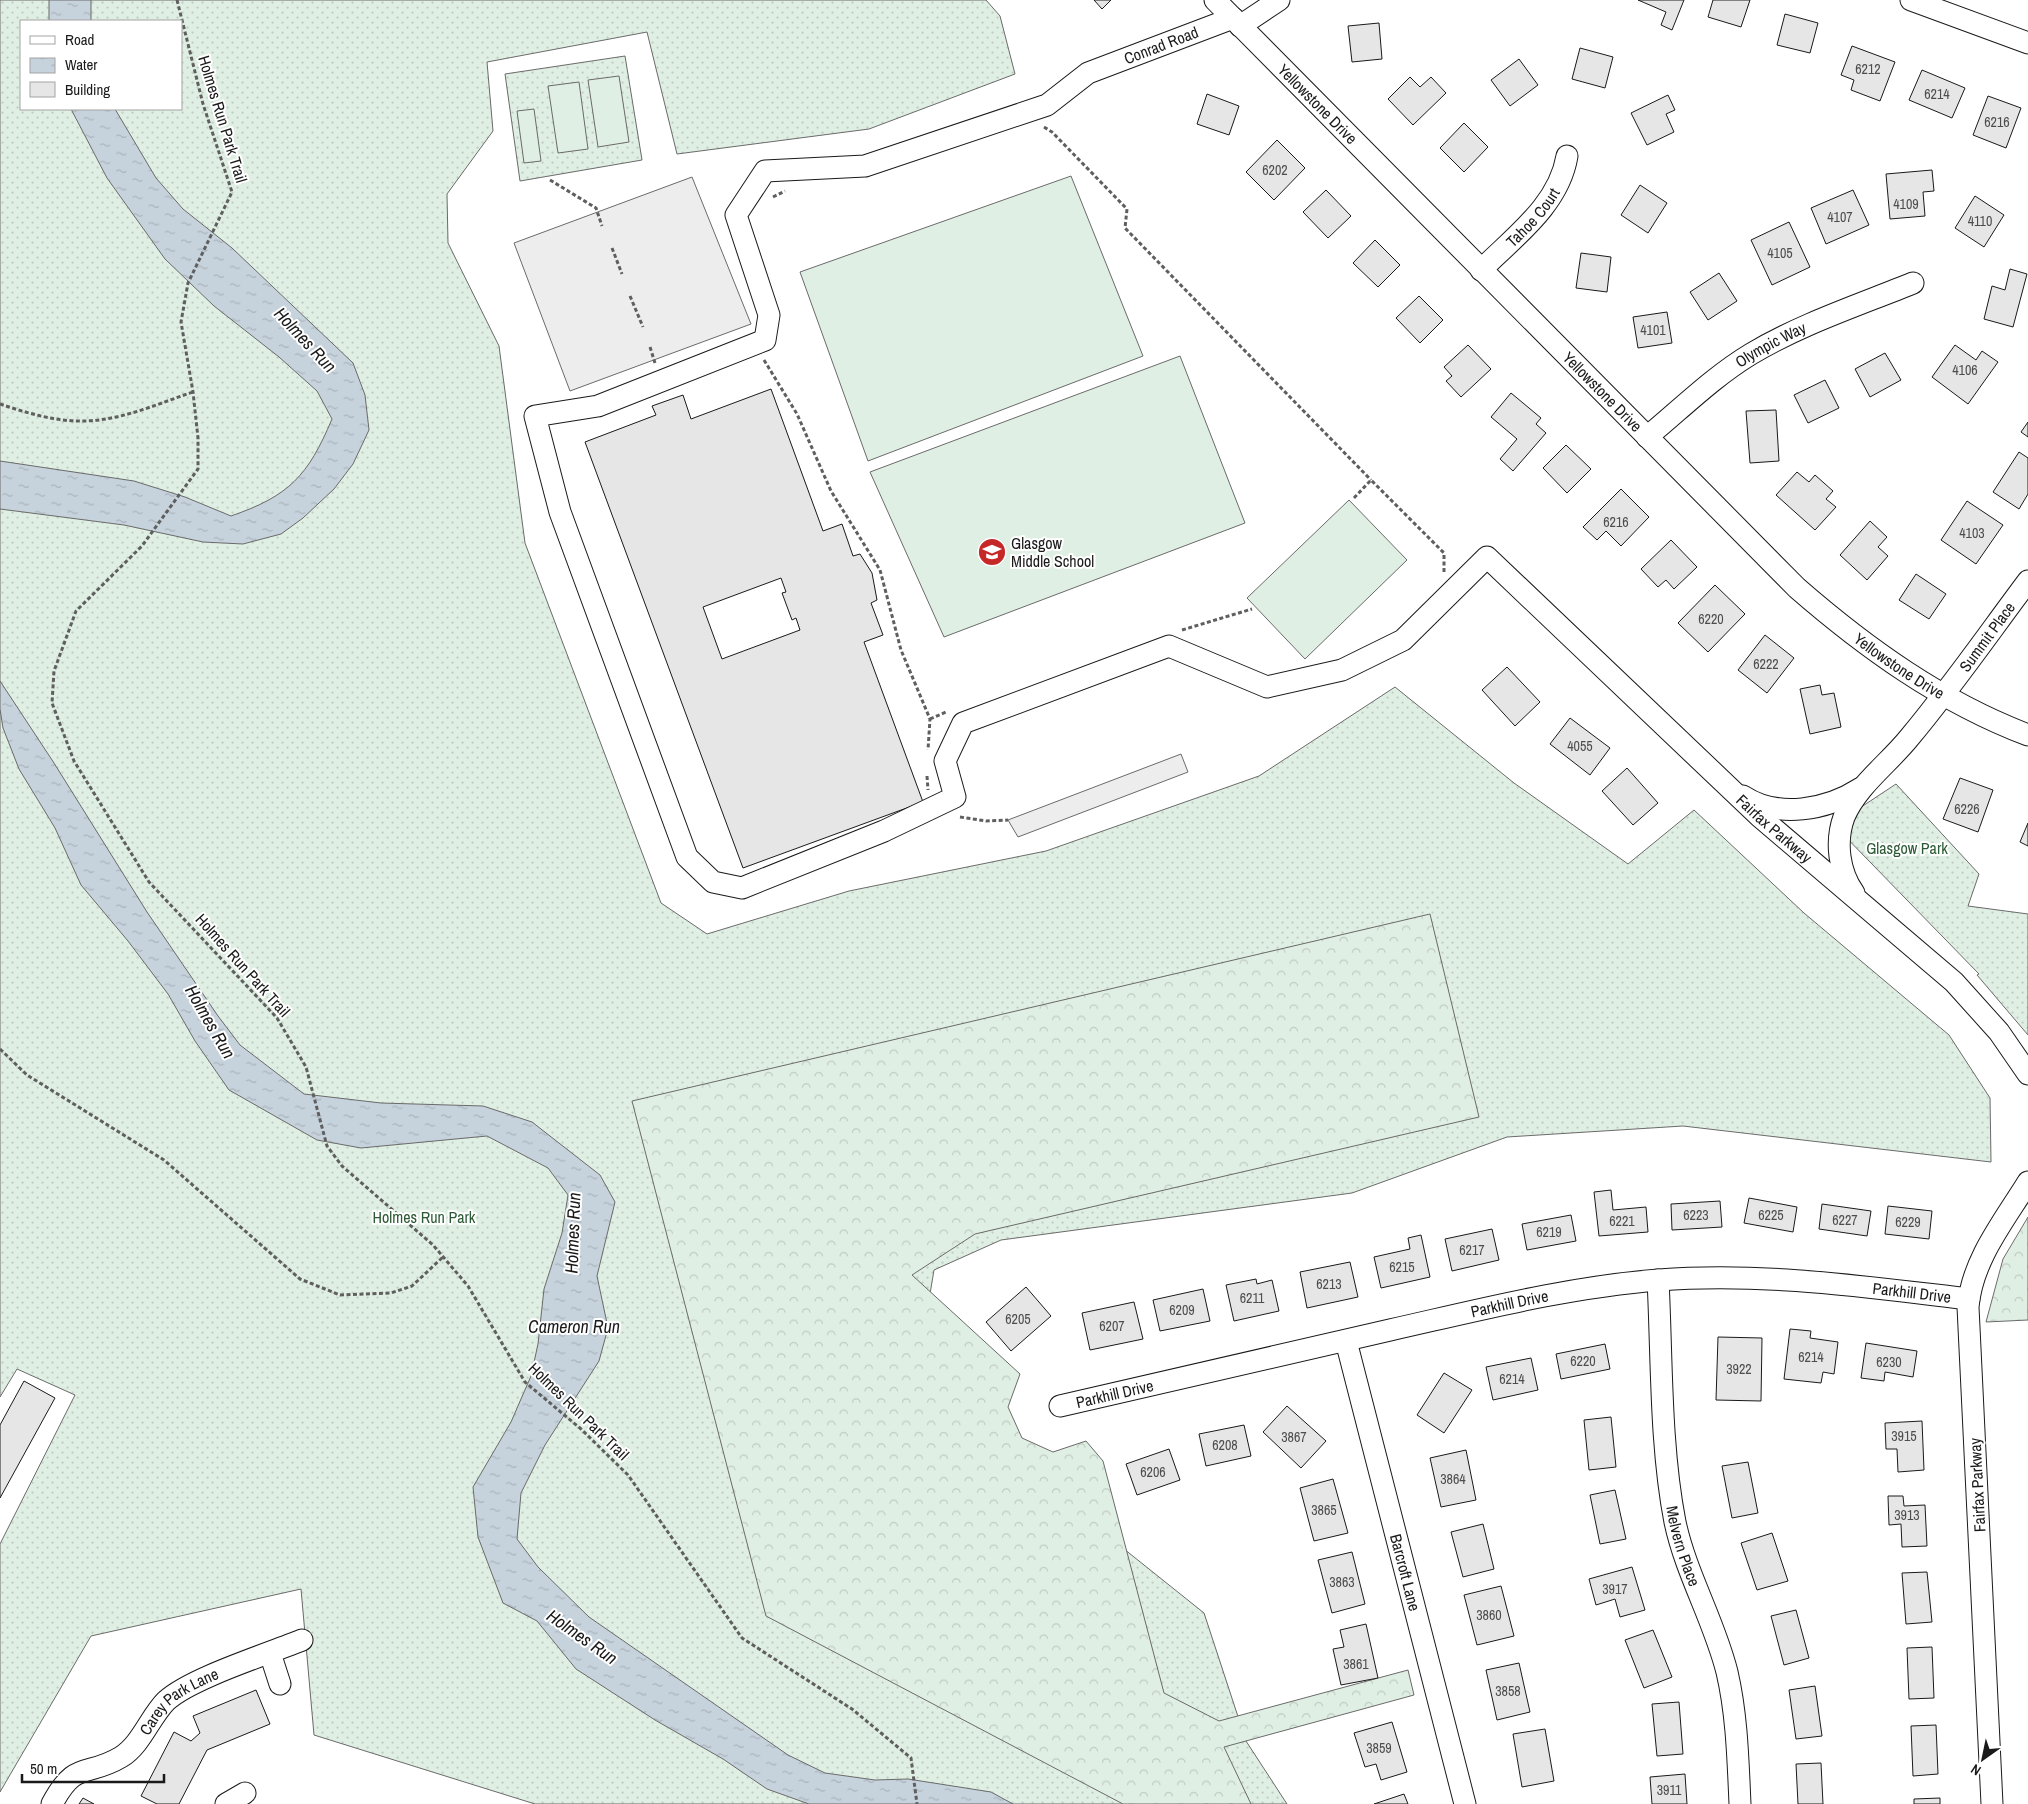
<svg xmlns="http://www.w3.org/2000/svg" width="2028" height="1804" font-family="'Archivo Narrow',sans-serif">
	<defs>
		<pattern id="grass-dots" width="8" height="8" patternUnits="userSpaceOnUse" patternTransform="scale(1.25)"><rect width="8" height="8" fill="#e0efe3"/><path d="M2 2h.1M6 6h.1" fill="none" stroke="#c0ccc2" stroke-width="1.8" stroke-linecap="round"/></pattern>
		<pattern id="forest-crowns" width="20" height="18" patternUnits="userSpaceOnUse" patternTransform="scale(1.25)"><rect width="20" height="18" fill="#e0efe3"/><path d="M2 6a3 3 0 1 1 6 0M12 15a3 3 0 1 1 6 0" fill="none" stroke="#c0ccc2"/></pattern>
		<pattern id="water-ripples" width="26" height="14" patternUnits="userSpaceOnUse" patternTransform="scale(1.25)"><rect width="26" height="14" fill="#c6d2dc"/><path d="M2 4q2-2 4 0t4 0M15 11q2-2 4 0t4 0" fill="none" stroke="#aab4bc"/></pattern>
	</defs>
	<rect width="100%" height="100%" fill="#fff"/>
	<!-- grass -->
	<path fill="url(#grass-dots)" stroke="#6a6a6a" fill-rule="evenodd" d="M0 0H986L1000 16 1015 74 869 129 677 154 647 32 487 62 493 131 447 194 448 243 499 346 525 543 661 903 707 934 849 891 1046 851 1259 776 1395 687 1514 783 1628 864 1694 810 1804 913 1949 1035 1990 1098 1991 1162 1683 1126 1507 1137 1352 1193 1001 1240 934 1270 926 1318 1079 1513 1204 1613 1246 1741 1287 1804H535L314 1735 301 1589 91 1636 0 1792V1544L75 1395 17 1369 0 1397ZM21 21H181V109H21Z
		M625 56 642 160 520 181 505 74Z
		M1896 784 1979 874 1968 906 2028 914V1035L1977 975 1979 974 1834 825Z"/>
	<!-- forest -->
	<path fill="url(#forest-crowns)" stroke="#6a6a6a" d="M1430 914 1479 1117 975 1234 912 1275 1020 1374 1008 1407 1022 1438 1053 1452 1086 1441 1103 1461 1164 1693 1219 1721 1408 1670 1414 1695 1224 1747 1251 1804H1123L766 1616 632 1101Z
		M2028 1217V1320L1986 1322 2003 1259Z"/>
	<!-- garden -->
	<path fill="#e0efe3" stroke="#6a6a6a" d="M619 76 629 142 598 147 588 80Z
		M579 82 588 149 558 153 548 86Z
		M534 109 541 161 524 163 517 111Z
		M1071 176 1143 356 868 461 800 272Z
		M1180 356 1245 523 944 637 870 472Z
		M1349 500 1407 560 1305 659 1247 598Z"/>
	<!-- parking -->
	<path fill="#ededed" stroke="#6a6a6a" d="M692 177 751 324 570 391 514 243Z
		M1181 754 1188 772 1018 837 1008 820Z"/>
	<!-- water -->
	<path fill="url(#water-ripples)" stroke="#6a6a6a" d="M49 0H91V21H49Z
		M71 109H115L156 178 183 209 232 248 353 363 365 395 369 430 353 464 334 489 303 518 281 534 243 544 203 542 124 525 0 509V461L134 481 185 497 231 516C289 496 308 476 332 419L317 391 279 357 214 306 165 259 107 178Z
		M0 681 54 763 147 912 218 1016 240 1045 304 1094 381 1103 483 1106 532 1122 600 1175 615 1202 597 1276 608 1328 599 1361 545 1445 521 1493 517 1539 538 1567 589 1617 788 1755 825 1773 875 1780 908 1779 991 1792 1013 1804H809L767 1789 723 1759 655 1720 576 1669 537 1621 503 1603 478 1537 473 1487 511 1422 531 1376 538 1344 544 1289 562 1233 568 1195 548 1168 487 1136 361 1148 317 1140 229 1090 195 1041 168 994 128 941 81 885 55 828 19 769 3 728 0 709Z"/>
	<!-- building -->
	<path fill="#e6e6e6" stroke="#1a1a1a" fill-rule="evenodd" d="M1094 0H1111L1102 9Z
		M1638 0H1684L1672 30 1661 25 1666 12Z
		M1713 0H1750L1741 27 1708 17Z
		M1785 14 1818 23 1810 53 1777 45Z
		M1379 23 1382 59 1352 62 1348 26Z
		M1852 46 1895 62 1880 101 1851 90 1854 80 1841 75Z
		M1580 48 1613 57 1605 88 1572 79Z
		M1519 59 1538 85 1510 106 1491 80Z
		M1922 70 1965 88 1952 118 1909 100Z
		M1410 77 1420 87 1431 77 1446 93 1413 125 1388 99Z
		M1207 94 1239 106 1229 135 1197 124Z
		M1668 95 1675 110 1666 114 1674 132 1647 145 1631 113Z
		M1988 96 2021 108 2006 148 1973 135Z
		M1464 123 1488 147 1464 172 1440 148Z
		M1277 140 1305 168 1274 200 1246 172Z
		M1932 170 1934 191 1923 192 1925 216 1890 219 1886 174Z
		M1640 185 1667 203 1648 233 1621 215Z
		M1326 190 1351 216 1328 238 1303 212Z
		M1853 190 1869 225 1826 244 1811 208Z
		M1975 196 2004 215 1984 247 1955 228Z
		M1789 222 1810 267 1772 285 1751 240Z
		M1375 240 1400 265 1378 287 1353 263Z
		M1581 253 1611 257 1607 292 1576 288Z
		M2010 269 2027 274 2013 327 1984 319 1992 286 2005 290Z
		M1719 273 1737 301 1708 320 1690 292Z
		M1419 296 1443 320 1420 343 1396 318Z
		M1667 312 1672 343 1638 348 1633 317Z
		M1468 345 1491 369 1461 397 1446 381 1452 376 1444 367Z
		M1955 345 1976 360 1982 351 1998 362 1968 404 1932 377Z
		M1885 353 1901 380 1870 397 1855 369Z
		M1825 380 1839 408 1808 423 1794 395Z
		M771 389 823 531 842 524 853 556 860 554 872 573 877 600 871 603 883 635 864 642 923 802 743 868 585 442 656 415 652 406 683 395 691 419ZM781 578 786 592 782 593 792 620 796 618 800 630 722 659 703 607Z
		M1511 393 1541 418 1536 424 1546 433 1513 471 1500 459 1517 439 1491 417Z
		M1776 410 1779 461 1750 463 1746 411Z
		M2028 422V437L2021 432Z
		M1566 445 1591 469 1567 493 1543 468Z
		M2019 452 2028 458V494L2019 509 1993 492Z
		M1797 472 1809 482 1815 475 1833 491 1826 499 1836 507 1815 530 1776 495Z
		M1621 489 1649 517 1621 546 1606 531 1597 540 1583 527Z
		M1967 501 2003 525 1976 564 1941 540Z
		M1870 521 1887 537 1878 547 1888 556 1867 580 1840 555Z
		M1671 540 1697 567 1674 589 1666 580 1658 587 1641 569Z
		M1916 574 1946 594 1929 619 1899 600Z
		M1715 585 1745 614 1708 652 1678 623Z
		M1765 635 1794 658 1767 693 1738 670Z
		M1507 667 1540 702 1515 726 1482 690Z
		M1820 685 1822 695 1834 693 1841 727 1810 734 1800 689Z
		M1570 718 1610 748 1590 775 1550 744Z
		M1627 768 1658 803 1633 825 1602 791Z
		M1960 778 1993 790 1978 832 1943 819Z
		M2028 823V846L2020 842Z
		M1611 1190 1613 1210 1646 1207 1648 1232 1599 1236 1594 1192Z
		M1749 1198 1797 1207 1793 1232 1744 1223Z
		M1720 1201 1722 1227 1672 1230 1671 1204Z
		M1822 1204 1871 1211 1867 1236 1819 1229Z
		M1888 1206 1932 1211 1929 1239 1885 1234Z
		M1571 1215 1576 1241 1527 1250 1522 1224Z
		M1492 1229 1499 1260 1452 1271 1445 1239Z
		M1421 1235 1430 1277 1381 1288 1374 1257 1410 1249 1408 1238Z
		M1350 1262 1358 1297 1307 1308 1300 1272Z
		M1256 1279 1257 1284 1272 1280 1279 1311 1234 1321 1226 1285Z
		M1026 1287 1051 1316 1011 1351 986 1322Z
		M1203 1289 1210 1321 1160 1331 1153 1300Z
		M1134 1302 1143 1339 1090 1350 1082 1313Z
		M1790 1329 1811 1331 1810 1338 1838 1342 1834 1374 1823 1372 1821 1383 1784 1379Z
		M1718 1337 1762 1338 1761 1401 1716 1400Z
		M1866 1343 1917 1351 1913 1377 1885 1372 1884 1381 1861 1378Z
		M1605 1344 1610 1369 1561 1379 1556 1354Z
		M1531 1358 1538 1390 1493 1400 1486 1367Z
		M1444 1373 1472 1390 1444 1433 1417 1415Z
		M24 1381 55 1398 0 1498V1425Z
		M1287 1406 1326 1441 1301 1468 1263 1432Z
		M1611 1417 1616 1467 1589 1470 1584 1420Z
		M1922 1421 1924 1470 1898 1472 1897 1449H1886L1885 1423Z
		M1244 1425 1251 1456 1206 1466 1199 1434Z
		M1169 1449 1180 1480 1137 1495 1126 1464Z
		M1466 1450 1476 1500 1441 1507 1430 1458Z
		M1748 1462 1758 1513 1732 1518 1722 1466Z
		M1333 1479 1348 1533 1314 1541 1300 1488Z
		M1615 1490 1626 1539 1600 1544 1590 1495Z
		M1888 1496H1903L1904 1506 1925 1505 1927 1546 1902 1547 1901 1524 1889 1525Z
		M1483 1524 1494 1569 1463 1577 1451 1532Z
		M1772 1533 1788 1581 1757 1590 1741 1543Z
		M1352 1552 1365 1604 1332 1613 1318 1560Z
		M1632 1567 1645 1610 1620 1617 1615 1599 1596 1605 1589 1579Z
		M1927 1572 1932 1622 1906 1624 1902 1573Z
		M1501 1586 1514 1636 1477 1645 1464 1595Z
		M1796 1610 1809 1658 1784 1665 1771 1616Z
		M1366 1624 1378 1678 1341 1685 1333 1649 1344 1647 1340 1630Z
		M1653 1630 1672 1677 1644 1688 1625 1640Z
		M1932 1647 1934 1698 1909 1699 1907 1648Z
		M1519 1663 1530 1712 1497 1720 1486 1670Z
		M1815 1686 1822 1736 1796 1739 1789 1690Z
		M256 1690 270 1724 207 1750 179 1804H157L141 1796 174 1732 191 1741 200 1733 193 1716Z
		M1679 1702 1683 1754 1657 1756 1652 1704Z
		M1392 1722 1407 1772 1381 1780 1376 1764 1365 1767 1354 1733Z
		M1936 1725 1938 1774 1913 1776 1911 1726Z
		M1545 1729 1554 1781 1522 1787 1513 1734Z
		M1821 1763 1823 1804H1798L1796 1764Z
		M1685 1774 1687 1804H1652L1650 1777Z
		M1404 1794 1408 1804H1374Z
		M83 1798 94 1804H79Z
		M1940 1798V1804H1914V1799Z"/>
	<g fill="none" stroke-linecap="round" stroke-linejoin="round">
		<defs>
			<g id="minor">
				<path id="s1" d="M1215 0 1797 588C1866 648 1941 702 2028 735"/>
				<path d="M1911 0 2028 43"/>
				<path id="s2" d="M1233 18 1088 73 1047 105 865 166 765 171 736 215 769 315 765 340 598 406 535 416 560 512 687 857 713 882 742 888 884 831 955 797 945 761 963 723 1169 646 1267 687 1342 670 1403 640 1487 557 1759 816 1954 982 1999 1032 2028 1074"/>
				<path d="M1240 26 1279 0"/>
				<path id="s3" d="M1481 270C1514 237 1559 205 1567 156"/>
				<path id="s4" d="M1647 437C1681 409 1713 377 1751 354 1801 324 1859 305 1913 283"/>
				<path d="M1743 796C1778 819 1827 810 1861 788"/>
				<path id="s5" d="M1854 893C1839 872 1835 842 1844 817 1857 786 1888 764 1909 738 1951 688 1989 633 2028 581"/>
				<path id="s6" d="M1658 1280C1662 1358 1660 1445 1675 1522 1686 1574 1714 1620 1727 1672 1737 1715 1738 1760 1740 1804"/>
				<path id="s7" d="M1346 1341 1465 1804"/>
				<path id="s8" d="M1060 1406C1170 1381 1280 1356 1390 1330 1479 1310 1568 1287 1659 1280 1763 1272 1866 1287 1969 1299"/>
				<path d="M270 1653 280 1684"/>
				<path id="s9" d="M52 1804C76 1759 86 1778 121 1757 141 1745 150 1717 166 1701 191 1678 268 1654 302 1640"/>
				<path d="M226 1804 245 1793"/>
				<path d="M1992 1804 1968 1307C1972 1260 2004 1221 2028 1182"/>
			</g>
		</defs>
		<!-- minor casing -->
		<use href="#minor" stroke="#1a1a1a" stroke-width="23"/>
		<!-- path -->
		<path stroke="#5f5f5f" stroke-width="3" stroke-dasharray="4 2.5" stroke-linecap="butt" d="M177 0 203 104 232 192 188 283 181 322 193 392 198 438V469L142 546 76 611 54 671 52 703 74 761 149 882 277 1018 306 1067 327 1146 342 1166 433 1245 468 1286 525 1382 581 1429 628 1475 742 1638 852 1709 911 1758 917 1804
			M1044 127 1052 132 1127 209 1125 228 1371 480
			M550 180 596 208 602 226
			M773 197 785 191
			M612 248 622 274
			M630 296 643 327
			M650 347 655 363
			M764 360 797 414 831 491 880 570 901 650 930 719 928 750
			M0 404C24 412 53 421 79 421 118 422 157 404 193 392
			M1354 498 1371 480 1444 553V572
			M1182 630 1252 609
			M930 719 946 712
			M927 776 928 790
			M960 817 986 821 1008 820
			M0 1049 27 1075 164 1160 300 1279 340 1295 391 1293 412 1286 443 1257"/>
		<!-- minor -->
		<use href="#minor" stroke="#fff" stroke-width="21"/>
	</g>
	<!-- icons -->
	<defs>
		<symbol id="school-disc" viewBox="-11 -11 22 22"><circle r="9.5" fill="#c62828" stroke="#fff"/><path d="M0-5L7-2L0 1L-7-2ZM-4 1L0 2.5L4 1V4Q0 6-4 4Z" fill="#fff"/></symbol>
	</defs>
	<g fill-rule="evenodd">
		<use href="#school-disc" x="976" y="536" width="32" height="32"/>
	</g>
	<g text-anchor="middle" stroke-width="4" stroke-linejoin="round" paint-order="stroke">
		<!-- number labels -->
		<g font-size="14" fill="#4d4d4d">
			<text x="1868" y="74">6212</text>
			<text x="1937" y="99">6214</text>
			<text x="1997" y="127">6216</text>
			<text x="1275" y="175">6202</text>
			<text x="1906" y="209">4109</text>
			<text x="1840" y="222">4107</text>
			<text x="1980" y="226">4110</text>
			<text x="1780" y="258">4105</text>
			<text x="1653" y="335">4101</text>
			<text x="1965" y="375">4106</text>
			<text x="1616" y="527">6216</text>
			<text x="1972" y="538">4103</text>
			<text x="1711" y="624">6220</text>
			<text x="1766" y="669">6222</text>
			<text x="1580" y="751">4055</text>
			<text x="1967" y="814">6226</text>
			<text x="1696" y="1220">6223</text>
			<text x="1771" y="1220">6225</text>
			<text x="1845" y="1225">6227</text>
			<text x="1622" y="1226">6221</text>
			<text x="1908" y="1227">6229</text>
			<text x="1549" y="1237">6219</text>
			<text x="1472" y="1255">6217</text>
			<text x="1402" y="1272">6215</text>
			<text x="1329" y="1289">6213</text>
			<text x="1252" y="1303">6211</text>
			<text x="1182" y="1315">6209</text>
			<text x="1018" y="1324">6205</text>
			<text x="1112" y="1331">6207</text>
			<text x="1811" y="1362">6214</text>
			<text x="1583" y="1366">6220</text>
			<text x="1889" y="1367">6230</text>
			<text x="1739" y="1374">3922</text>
			<text x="1512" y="1384">6214</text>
			<text x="1904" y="1441">3915</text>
			<text x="1294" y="1442">3867</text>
			<text x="1225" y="1450">6208</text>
			<text x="1153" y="1477">6206</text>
			<text x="1453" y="1484">3864</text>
			<text x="1324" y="1515">3865</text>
			<text x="1907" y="1520">3913</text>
			<text x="1342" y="1587">3863</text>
			<text x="1615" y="1594">3917</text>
			<text x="1489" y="1620">3860</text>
			<text x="1356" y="1669">3861</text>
			<text x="1508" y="1696">3858</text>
			<text x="1379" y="1753">3859</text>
			<text x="1669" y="1795">3911</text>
		</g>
		<!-- street labels -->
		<g font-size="16" fill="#1a1a1a" stroke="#fff">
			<text transform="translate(1161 45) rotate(-21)" y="6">Conrad Road</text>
			<text dy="6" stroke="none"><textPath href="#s1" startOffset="146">Yellowstone Drive</textPath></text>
			<text transform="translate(223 119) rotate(73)" y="6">Holmes Run Park Trail</text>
			<text dy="6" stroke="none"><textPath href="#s3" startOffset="74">Tahoe Court</textPath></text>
			<text dy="6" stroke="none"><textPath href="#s4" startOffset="155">Olympic Way</textPath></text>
			<text dy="6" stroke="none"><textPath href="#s1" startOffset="551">Yellowstone Drive</textPath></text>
			<text dy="6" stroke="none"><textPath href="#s5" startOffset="310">Summit Place</textPath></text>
			<text dy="6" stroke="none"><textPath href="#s1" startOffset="956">Yellowstone Drive</textPath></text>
			<text dy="6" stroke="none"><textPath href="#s2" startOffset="2754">Fairfax Parkway</textPath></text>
			<text transform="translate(243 965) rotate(48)" y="6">Holmes Run Park Trail</text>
			<text dy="6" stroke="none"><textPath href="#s8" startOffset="866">Parkhill Drive</textPath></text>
			<text dy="6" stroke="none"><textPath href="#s8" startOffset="461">Parkhill Drive</textPath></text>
			<text dy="6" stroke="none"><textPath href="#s8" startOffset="56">Parkhill Drive</textPath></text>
			<text transform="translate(579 1411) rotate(44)" y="6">Holmes Run Park Trail</text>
			<text transform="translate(1977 1485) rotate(-93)" y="6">Fairfax Parkway</text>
			<text dy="6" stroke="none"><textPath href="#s6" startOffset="268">Melvern Place</textPath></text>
			<text dy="6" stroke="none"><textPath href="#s7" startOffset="239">Barcroft Lane</textPath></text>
			<text dy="6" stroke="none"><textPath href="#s9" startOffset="169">Carey Park Lane</textPath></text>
		</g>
		<!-- poi labels -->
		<g font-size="16" fill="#1a1a1a" stroke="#fff" text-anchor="start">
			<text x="1011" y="549">Glasgow<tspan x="1011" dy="18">Middle School</tspan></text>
		</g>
		<!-- park labels -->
		<g font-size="16" fill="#2b5a34" stroke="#fff">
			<text x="1907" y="854">Glasgow Park</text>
			<text x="424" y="1223">Holmes Run Park</text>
		</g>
		<!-- water labels -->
		<g font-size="18" font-style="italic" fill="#1a1a1a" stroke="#fff">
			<text transform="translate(305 340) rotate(47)" y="6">Holmes Run</text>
			<text transform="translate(210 1022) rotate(60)" y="6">Holmes Run</text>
			<text transform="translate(573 1233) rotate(-88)" y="6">Holmes Run</text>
			<text x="574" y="1333">Cameron Run</text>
			<text transform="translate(582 1637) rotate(35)" y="6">Holmes Run</text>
		</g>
	</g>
	<!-- legend -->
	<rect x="20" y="20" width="162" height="90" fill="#ffffff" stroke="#a3a3a3"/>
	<rect x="30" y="36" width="25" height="8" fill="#ffffff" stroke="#a3a3a3"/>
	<text x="65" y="45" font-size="15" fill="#1a1a1a">Road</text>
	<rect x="30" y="58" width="25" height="15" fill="url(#water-ripples)" stroke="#a3a3a3"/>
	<text x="65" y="70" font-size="15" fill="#1a1a1a">Water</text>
	<rect x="30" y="82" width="25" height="15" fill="#e6e6e6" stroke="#a3a3a3"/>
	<text x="65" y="95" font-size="15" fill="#1a1a1a">Building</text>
	<!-- north arrow -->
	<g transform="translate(1983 1759) rotate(213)" stroke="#ffffff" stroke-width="4" paint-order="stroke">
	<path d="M0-4L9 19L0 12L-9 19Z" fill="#1a1a1a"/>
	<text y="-8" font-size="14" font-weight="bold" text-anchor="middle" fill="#1a1a1a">N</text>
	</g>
	<!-- scale -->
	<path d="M22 1774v8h142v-8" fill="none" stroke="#1a1a1a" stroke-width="2.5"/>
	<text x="30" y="1774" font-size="15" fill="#1a1a1a" stroke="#ffffff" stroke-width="4" paint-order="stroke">50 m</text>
</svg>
